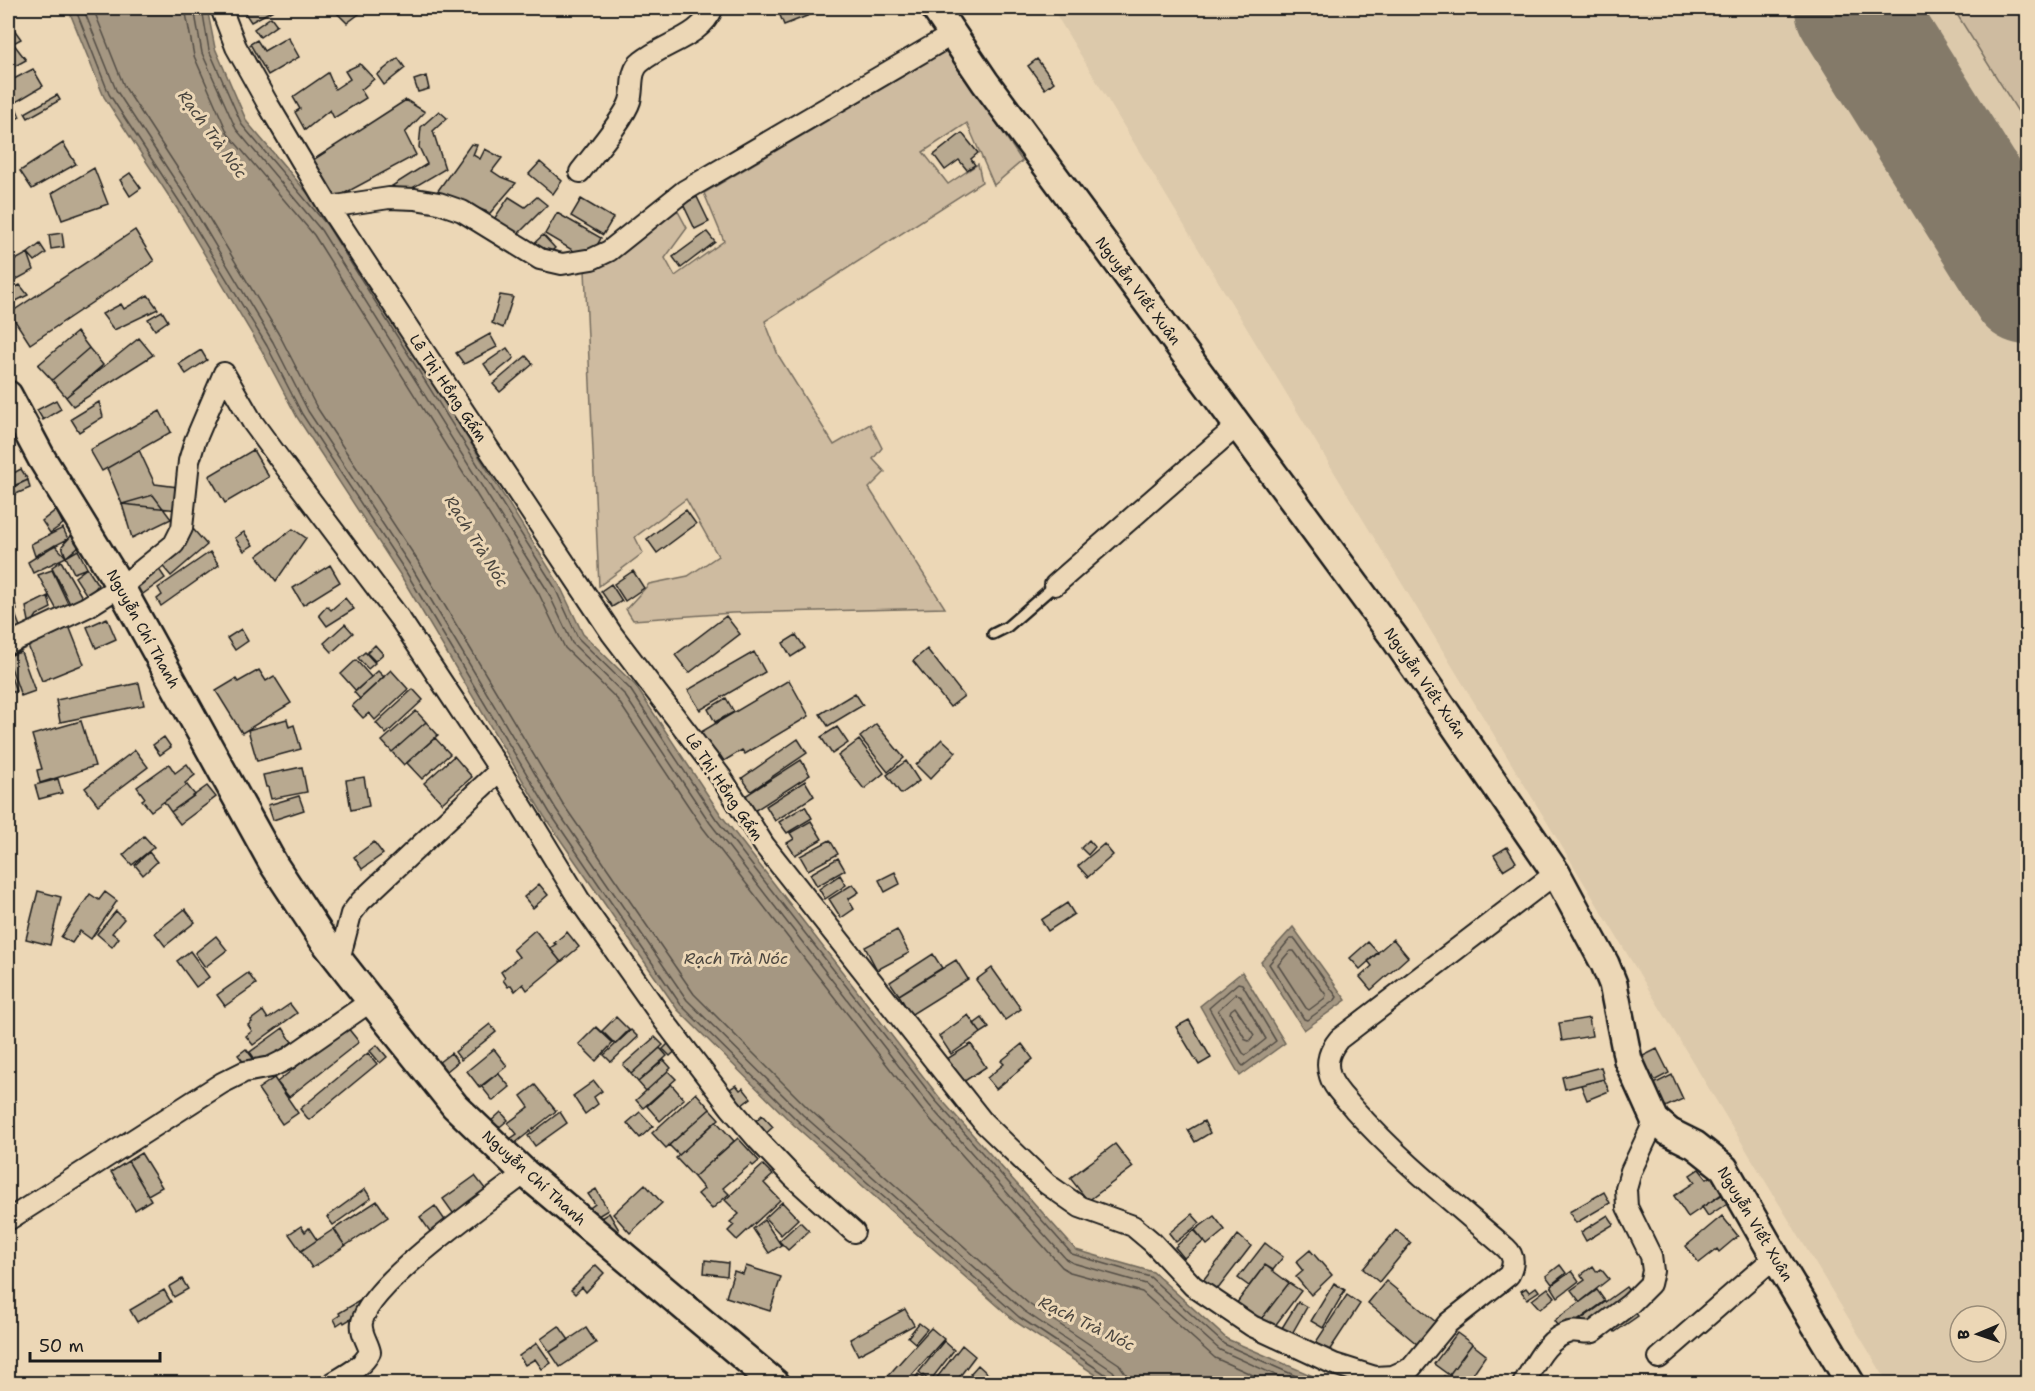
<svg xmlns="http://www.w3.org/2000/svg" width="2035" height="1391" font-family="'Shantell Sans',sans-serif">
	<rect width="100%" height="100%" fill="#ecd7b6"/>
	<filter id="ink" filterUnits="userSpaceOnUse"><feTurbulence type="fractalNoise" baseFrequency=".0167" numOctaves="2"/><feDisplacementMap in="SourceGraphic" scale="12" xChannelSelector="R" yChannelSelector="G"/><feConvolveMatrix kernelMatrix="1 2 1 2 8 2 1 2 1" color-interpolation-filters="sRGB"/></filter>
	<g filter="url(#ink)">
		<!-- built -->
		<path fill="#dcc9ab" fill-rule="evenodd" d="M1052 8H2027V1383H1888ZM1960 1316H1996V1352H1960Z"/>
		<!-- green -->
		<path fill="#cebba0" stroke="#756c5e" stroke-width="1.5" d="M1953 8H2027V126Z
			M948 50 1022 161 994 185 967 123 923 152 948 184 978 164 982 182 765 321 778 355 834 445 870 424 882 448 873 459 885 472 869 488 945 608 732 613 633 620 626 609 649 584 688 576 718 556 686 499 635 537 643 553 599 586 585 270 639 241 675 206 687 228 665 258 675 276 724 241 704 193Z"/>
		<!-- water -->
		<path fill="#a59782" stroke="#6e6659" stroke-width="1.5" d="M68 8H207L215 48 247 122 332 222 559 584 583 634 635 685 721 815 939 1097 1076 1250 1153 1272 1227 1339 1329 1383H1108L1016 1322 794 1125 677 1009 544 816 401 576 297 417 261 349 178 210 104 97Z
			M1293 927 1346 1000 1304 1030 1261 962Z
			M1242 972 1285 1043 1240 1076 1200 1006Z"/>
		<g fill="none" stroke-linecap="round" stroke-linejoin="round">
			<!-- shore -->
			<path stroke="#534d45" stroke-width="1.5" d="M75 8 109 94 183 207 267 346 302 414 406 572 550 813 681 1005 798 1121 1019 1317 1108 1376 1111 1384
				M83 8 116 90 190 203 273 342 308 411 412 568 556 809 687 1000 803 1115 1024 1311 1113 1371 1117 1377 1118 1384
				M93 8 124 86 197 198 281 338 316 406 420 564 563 804 694 994 809 1109 1029 1304 1119 1364 1126 1374 1127 1384
				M185 8 194 56 228 134 314 235 539 594 565 648 617 699 703 828 922 1110 1062 1267 1070 1272 1142 1292 1215 1358 1273 1384
				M194 8 202 53 236 129 321 230 547 590 572 643 624 694 710 823 929 1105 1066 1259 1073 1263 1146 1284 1220 1350 1295 1384
				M202 8 209 50 242 125 327 225 554 586 578 638 630 689 716 819 935 1100 1072 1254 1150 1277 1224 1344 1314 1384
				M1290 939H1295L1337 997 1335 1000 1307 1020 1304 1019 1269 964Z
				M1290 951H1294L1326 995 1325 998 1309 1010 1306 1008 1278 965Z
				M1238 983 1242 984 1276 1041 1243 1066 1241 1064 1209 1008Z
				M1236 994 1240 995 1266 1039 1246 1055 1243 1053 1218 1010Z
				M1235 1007 1254 1035 1249 1041 1246 1040 1230 1013 1231 1010Z"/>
			<!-- taxiway -->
			<path stroke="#847a69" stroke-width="46" d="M1977 205 2017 248 2028 257"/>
			<!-- runway -->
			<path stroke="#847a69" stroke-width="118" d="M1854 8 2028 286"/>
		</g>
		<!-- building -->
		<path fill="#b8a990" stroke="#1c1c1c" stroke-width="1.5" d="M249 8H277L251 22 243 10Z
			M339 8H367L347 23 335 11Z
			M777 8H809L812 14 784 25Z
			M271 17 277 25 260 37 254 29Z
			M8 21 21 39 8 46Z
			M288 37 299 57 268 75 250 44 257 40 264 51Z
			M13 43 26 60 8 70V47Z
			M398 58 405 68 384 85 377 75Z
			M1037 59 1054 82 1045 89 1028 66Z
			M360 64 374 79 361 90 366 98 334 118 330 110 305 130 295 112 300 109 293 97 328 73 335 89 350 79 345 71Z
			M33 69 43 86 14 103 20 117 8 123V82Z
			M426 76 429 89 418 92 414 80Z
			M57 95 60 100 28 118 25 113Z
			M406 100 425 112 405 133 416 155 334 199 313 160Z
			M439 111 447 118 433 131 445 169 404 193 392 186 427 164 419 147 421 127Z
			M962 133 978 153 971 159 975 165 967 170 959 160 945 170 934 155Z
			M63 143 76 164 32 189 20 171Z
			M471 144 477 145 473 155 480 159 485 149 502 158 492 171 501 177 516 183 490 213 437 192Z
			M540 162 562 181 553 194 529 174Z
			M94 168 108 204 62 220 52 193Z
			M130 173 141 188 130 196 120 180Z
			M509 197 525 207 537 197 547 205 516 236 494 219Z
			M697 197 709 222 695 229 683 204Z
			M581 199 613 218 603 235 571 216Z
			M557 213 601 238 589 260 545 234Z
			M135 230 154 261 30 344 10 313Z
			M707 232 715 242 681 268 673 257Z
			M62 233 64 247 51 249 49 235Z
			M543 235 555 248 542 260 530 247Z
			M40 244 46 253 35 261 28 253Z
			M28 253 34 270 8 284V264Z
			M20 285 28 295 8 305V291Z
			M148 295 158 309 114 330 102 314 121 304 124 309Z
			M500 295 513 297 503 328 492 323Z
			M162 311 168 321 155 330 148 319Z
			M77 332 89 348 52 380 38 365Z
			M490 334 497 347 464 364 456 353Z
			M139 338 153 355 73 406 66 397Z
			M89 348 103 365 66 397 52 380Z
			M507 348 514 358 492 376 484 364Z
			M201 350 207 360 186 374 179 364Z
			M526 356 533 364 500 392 493 384Z
			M56 400 61 409 43 420 37 410Z
			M99 402 103 417 79 432 71 419Z
			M160 411 171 432 102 471 90 450Z
			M139 450 155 484 178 487V510L122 504 107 468Z
			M253 450 269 477 225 503 209 476Z
			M21 469 28 480 9 489 8 476Z
			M28 480 30 488 16 494 13 486Z
			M153 495 171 519 132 538 122 504Z
			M56 510 63 524 50 533 42 521Z
			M686 510 696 524 657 553 647 539Z
			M63 528 68 539 35 556 31 544Z
			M193 529 207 545 171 576 158 561Z
			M293 529 306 538 276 581 257 556Z
			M244 532 253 545 244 551 235 538Z
			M72 535 79 546 66 557 62 546Z
			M55 545 66 557 33 573 28 562Z
			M78 550 87 568 74 573 66 557Z
			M210 552 219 565 161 606 157 599 162 595 158 588Z
			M61 561 86 604 73 610 52 567Z
			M156 565 165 578 136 599 127 586Z
			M330 565 340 582 303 605 293 588Z
			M87 568 98 585 88 597 75 577Z
			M52 570 69 606 57 610 38 575Z
			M633 571 644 588 625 601 614 584Z
			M611 584 622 601 612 607 601 591Z
			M48 596 51 608 37 615 30 626 26 607Z
			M345 598 354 609 327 626 319 615 327 606 331 610Z
			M14 600 17 610 14 611 20 627 8 633V602Z
			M726 616 740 634 689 673 675 655Z
			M107 618 116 639 96 648 87 627Z
			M345 624 353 633 332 652 324 643Z
			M69 626 84 664 42 681 27 643Z
			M241 629 248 641 235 650 227 638Z
			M796 635 805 648 791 657 783 643Z
			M375 645 383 654 375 661 367 653Z
			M927 649 964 696 950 707 913 661Z
			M21 652 35 691 21 696 8 659V656Z
			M365 652 375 663 368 669 358 658Z
			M754 652 765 672 700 710 688 690Z
			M356 660 371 677 356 691 341 674Z
			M8 668 16 691 8 694Z
			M259 670 266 681 274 676 291 703 242 733 216 691 236 679 238 682Z
			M391 670 408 689 375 720 369 713 363 718 352 706Z
			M378 671 384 677 360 699 354 692Z
			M789 680 809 716 745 754 742 750 724 761 720 755 711 761 696 735Z
			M139 683 144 705 60 722 56 700Z
			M413 689 423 700 386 734 376 723Z
			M855 693 863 705 828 726 820 714Z
			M726 698 734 712 715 722 708 709Z
			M416 711 426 722 392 752 382 741Z
			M287 719 289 727 294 725 301 749 257 761 248 730Z
			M81 721 95 766 40 783 37 770 42 769 32 735Z
			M426 722 438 735 404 765 392 752Z
			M876 724 904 758 888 772 860 737Z
			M837 727 848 743 832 754 821 737Z
			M164 737 171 747 160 755 153 745Z
			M435 738 450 754 422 779 407 763Z
			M798 739 807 753 751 791 742 778Z
			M942 739 956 752 930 779 916 765Z
			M859 740 884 773 864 789 838 756Z
			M135 750 148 767 98 805 85 788Z
			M454 756 472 777 442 803 424 783Z
			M801 760 810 775 751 813 742 798Z
			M906 761 919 781 901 794 887 775Z
			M169 764 175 773 187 764 195 775 185 783 187 785 151 811 142 800 145 798 137 787Z
			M302 767 307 792 271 799 268 787H266L263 775Z
			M364 777 369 806 351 810 346 780Z
			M58 779 62 793 39 799 35 785Z
			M805 781 814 796 775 821 766 806Z
			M187 785 195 795 171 812 164 802Z
			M207 786 216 797 180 824 171 812Z
			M299 796 304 810 273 820 268 805Z
			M805 806 812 818 787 833 779 822Z
			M811 821 822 839 795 855 787 843 794 839 790 833Z
			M144 836 154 847 132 865 123 855Z
			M830 840 838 854 808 870 800 856Z
			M1089 840 1095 847 1088 855 1081 848Z
			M374 842 383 854 362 869 354 857Z
			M1104 844 1113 855 1088 877 1078 866Z
			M1507 847 1516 862 1503 870 1494 855Z
			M149 852 157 862 143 875 135 865Z
			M838 858 845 870 817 886 810 874Z
			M895 872 900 884 885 892 879 880Z
			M840 875 846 885 825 899 819 889Z
			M539 884 548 895 533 908 524 897Z
			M853 884 859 892 848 899 854 909 841 918 829 899Z
			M38 891 61 897 50 945 26 939Z
			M105 892 117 901 91 939 80 931 72 943 61 937 90 894 99 900Z
			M1067 903 1074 914 1048 931 1041 920Z
			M185 909 195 922 165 946 155 933Z
			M116 911 124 919 112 933 119 938 112 947 97 934Z
			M535 930 561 962 527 990 523 984 515 991 511 985 508 987 503 980 505 978 501 972 519 957 513 949Z
			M897 930 909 953 877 970 865 947Z
			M567 932 579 947 561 962 550 948 556 944 554 943Z
			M216 936 227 950 205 967 195 953Z
			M1393 939 1408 957 1371 990 1360 977 1372 966 1368 961Z
			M1368 942 1378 953 1360 969 1350 958Z
			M190 951 209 977 196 987 177 961Z
			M933 954 942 968 899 995 890 982Z
			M956 960 968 979 904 1019 900 1011 906 1007 899 995Z
			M992 968 1021 1009 1005 1020 976 980Z
			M248 973 256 984 225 1006 217 995Z
			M290 1004 297 1013 253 1045 246 1036 252 1031 248 1025 252 1022 251 1020 263 1011 268 1019Z
			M968 1015 981 1033 951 1054 939 1036Z
			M616 1017 629 1030 615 1044 602 1031Z
			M982 1018 989 1028 981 1033 974 1024Z
			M1589 1018 1592 1036 1562 1041 1559 1023Z
			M1189 1020 1211 1058 1199 1065 1176 1027Z
			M490 1024 496 1032 461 1060 455 1052Z
			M347 1027 359 1042 289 1097 277 1082Z
			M596 1027 613 1043 596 1061 579 1044Z
			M283 1028 292 1042 259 1065 250 1052Z
			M631 1030 638 1037 611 1062 604 1055Z
			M655 1037 663 1045 631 1074 623 1065Z
			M674 1038 681 1046 670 1056 663 1049Z
			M971 1044 986 1067 957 1086 942 1062Z
			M1022 1044 1033 1059 996 1089 987 1078 1004 1064 1001 1061Z
			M377 1045 387 1057 380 1063 370 1051Z
			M660 1048 667 1056 638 1082 631 1074Z
			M246 1049 256 1062 248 1068 238 1055Z
			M494 1049 507 1066 480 1088 467 1071Z
			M1657 1049 1669 1073 1650 1083 1637 1059Z
			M368 1053 377 1064 309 1120 300 1109Z
			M451 1053 458 1062 442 1075 434 1066Z
			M664 1060 671 1068 646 1091 638 1082Z
			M1601 1067 1604 1079 1565 1089 1562 1077Z
			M668 1071 676 1079 643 1108 636 1100Z
			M498 1073 510 1087 493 1101 481 1086Z
			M1672 1075 1683 1099 1663 1108 1652 1085Z
			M274 1078 298 1113 282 1124 258 1089Z
			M1604 1079 1609 1091 1587 1100 1581 1085Z
			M594 1081 602 1091 594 1097 598 1104 585 1114 573 1096Z
			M671 1084 684 1099 660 1121 647 1106Z
			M535 1085 556 1111 514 1144 510 1139 517 1134 508 1123 529 1107 521 1096Z
			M736 1085 740 1090 743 1088 751 1098 742 1105 730 1089Z
			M696 1093 710 1109 666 1148 652 1133Z
			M710 1109 719 1119 679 1155 669 1145Z
			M501 1112 508 1120 496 1130 490 1122Z
			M560 1112 567 1123 535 1146 528 1136Z
			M640 1112 653 1126 640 1138 627 1123Z
			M762 1115 773 1127 760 1139 749 1127Z
			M716 1121 734 1141 694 1177 676 1158Z
			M1204 1121 1210 1133 1195 1142 1188 1130Z
			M738 1138 759 1161 753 1166 751 1164 723 1188 729 1194 712 1209 698 1194 704 1189 694 1177Z
			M1115 1144 1133 1167 1088 1201 1070 1178Z
			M141 1153 162 1187 148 1195 128 1161Z
			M128 1161 151 1200 135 1210 111 1172Z
			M763 1165 773 1175 764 1183 780 1200 737 1240 728 1231 734 1225 730 1222 739 1214 725 1200Z
			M1699 1169 1707 1179 1715 1174 1726 1191 1688 1217 1674 1196 1695 1182 1690 1175Z
			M475 1176 486 1190 479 1195 484 1201 458 1220 443 1199Z
			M645 1184 662 1203 630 1233 613 1214Z
			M365 1189 371 1198 333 1225 327 1217Z
			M596 1189 608 1210 593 1219 587 1210 595 1204 588 1194Z
			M1604 1192 1610 1203 1576 1223 1569 1212Z
			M1723 1194 1729 1202 1708 1216 1702 1207Z
			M377 1201 388 1217 345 1246 334 1229Z
			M782 1202 798 1219 781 1235 765 1218Z
			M435 1206 449 1226 434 1237 420 1217Z
			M609 1213 619 1230 610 1236 599 1219Z
			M1192 1214 1200 1223 1176 1242 1169 1233Z
			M1608 1215 1614 1224 1586 1241 1581 1232Z
			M1214 1216 1225 1230 1207 1245 1195 1230Z
			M1722 1216 1738 1236 1719 1252 1717 1249 1699 1263 1686 1246Z
			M764 1220 781 1245 769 1253 753 1229Z
			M800 1222 809 1231 788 1250 779 1241Z
			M301 1226 305 1232 309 1228 317 1240 301 1251 289 1234Z
			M334 1229 345 1246 312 1268 301 1251Z
			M1194 1230 1204 1241 1184 1258 1175 1247Z
			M1396 1230 1411 1243 1379 1282 1363 1269Z
			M1238 1235 1251 1246 1214 1294 1201 1283Z
			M1265 1243 1283 1257 1273 1270 1265 1265 1249 1286 1238 1278Z
			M1310 1250 1332 1275 1311 1295 1296 1277 1303 1271 1296 1262Z
			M705 1260 728 1263 727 1276 704 1273Z
			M596 1265 604 1273 586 1292 582 1287 575 1294 571 1290Z
			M1265 1265 1289 1283 1259 1322 1236 1304Z
			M1560 1265 1566 1273 1552 1284 1546 1276Z
			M746 1266 781 1277 770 1311 726 1297 734 1271 743 1274Z
			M1593 1266 1597 1272 1601 1269 1609 1279 1580 1302 1571 1290 1585 1280 1581 1275Z
			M1572 1271 1579 1281 1558 1297 1551 1286Z
			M182 1279 188 1289 174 1297 169 1287Z
			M1386 1281 1442 1327 1424 1350 1368 1303Z
			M1289 1283 1301 1291 1271 1331 1259 1322Z
			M1334 1283 1345 1290 1323 1328 1311 1321Z
			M1536 1287 1539 1291 1527 1299 1521 1291 1526 1288 1529 1292Z
			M1626 1287 1634 1298 1587 1332 1579 1321Z
			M1548 1288 1555 1297 1540 1309 1532 1300Z
			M164 1290 171 1302 137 1322 130 1310Z
			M1597 1290 1605 1301 1562 1332 1554 1321Z
			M1347 1295 1360 1304 1327 1354 1314 1345Z
			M361 1300 367 1309 344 1323 343 1321 337 1325 334 1319 340 1315 339 1313Z
			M1298 1302 1307 1307 1290 1337 1280 1331Z
			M1631 1306 1638 1316 1615 1332 1608 1322Z
			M905 1309 914 1325 858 1355 850 1339Z
			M919 1323 927 1329 915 1343 908 1337Z
			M559 1326 569 1340 550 1352 541 1339Z
			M586 1328 596 1343 560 1367 550 1352Z
			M931 1328 944 1339 904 1384H891L885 1379Z
			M1457 1333 1472 1344 1449 1375 1434 1364Z
			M944 1341 954 1350 930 1381 919 1372Z
			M537 1343 551 1363 542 1369 535 1359 525 1365 519 1356Z
			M1472 1344 1486 1355 1466 1384H1460L1449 1375Z
			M962 1345 975 1356 954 1384H932Z
			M978 1365 990 1376 984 1384H981L970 1374Z
			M918 1374 930 1383 929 1384H911Z
			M1444 1376 1454 1384H1439Z"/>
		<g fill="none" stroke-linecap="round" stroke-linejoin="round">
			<defs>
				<path id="lane" d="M993 634 1007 627 1055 585"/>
				<path id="street" d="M221 8 236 47 269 106 329 207 415 338 612 634 721 777 764 845 983 1122 1047 1184 1080 1207 1133 1226 1152 1242 1193 1286 1252 1326 1334 1364 1375 1377 1393 1376 1404 1384
					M580 172C592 156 625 118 630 101 634 88 629 71 641 62 665 42 700 38 713 8
					M329 207 389 198 415 199 439 203 462 211 540 259 562 264 592 259 609 251 684 191 953 34
					M224 373 253 423 278 457 400 619 500 770 580 901 665 1022 730 1107 759 1141 792 1176 854 1232
					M1055 585 1238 425
					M8 644 87 607 127 582 174 544 182 528 189 461 195 441 224 373
					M339 960 351 914 361 901 500 770
					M8 1220 222 1083 244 1072 271 1067 289 1058 371 1001
					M1659 1358 1775 1257
					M1393 1376 1411 1368 1448 1323 1509 1275C1514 1265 1515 1256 1506 1248 1454 1203 1400 1161 1354 1109 1346 1099 1334 1089 1330 1076 1325 1061 1330 1050 1339 1039L1556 873
					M331 1384C345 1375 362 1368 370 1352 368 1342 360 1333 362 1322 370 1283 490 1200 525 1173
					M1523 1384C1535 1365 1546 1338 1570 1332 1577 1330 1585 1334 1593 1332L1630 1304 1650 1284 1653 1271 1651 1256 1627 1207 1626 1189 1631 1171 1655 1120"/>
				<path id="secondary" d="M935 8 985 82 1396 640 1556 873 1605 964 1613 984 1628 1060 1655 1120 1669 1132 1695 1145 1724 1168 1775 1257 1851 1384
					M8 395 42 459 120 586 274 865 324 941 371 1001 455 1106 525 1173 776 1384"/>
			</defs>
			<!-- lane casing -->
			<use href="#lane" stroke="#1c1c1c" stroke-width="14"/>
			<!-- street casing -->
			<use href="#street" stroke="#1c1c1c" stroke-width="24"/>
			<!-- secondary casing -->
			<use href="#secondary" stroke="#1c1c1c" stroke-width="32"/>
			<!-- lane -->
			<use href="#lane" stroke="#ecd7b6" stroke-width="9"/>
			<!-- street -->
			<use href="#street" stroke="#ecd7b6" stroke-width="20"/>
			<!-- secondary -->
			<use href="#secondary" stroke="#ecd7b6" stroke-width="27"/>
		</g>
	</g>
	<g text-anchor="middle" stroke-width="6" stroke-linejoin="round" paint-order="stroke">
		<!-- street labels -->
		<g font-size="15" fill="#1c1c1c" stroke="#ecd7b6">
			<text transform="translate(1138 291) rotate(53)" y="5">Nguyễn Viết Xuân</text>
			<text transform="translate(448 388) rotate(56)" y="5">Lê Thị Hồng Gấm</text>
			<text transform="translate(143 629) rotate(61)" y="5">Nguyễn Chí Thanh</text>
			<text transform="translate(1425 683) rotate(55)" y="5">Nguyễn Viết Xuân</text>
			<text transform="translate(724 787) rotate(56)" y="5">Lê Thị Hồng Gấm</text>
			<text transform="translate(534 1178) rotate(42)" y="5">Nguyễn Chí Thanh</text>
			<text transform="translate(1755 1224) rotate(59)" y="5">Nguyễn Viết Xuân</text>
		</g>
		<!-- water labels -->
		<g font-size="16" font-style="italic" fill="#4c4740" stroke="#ecd7b6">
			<text transform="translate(213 134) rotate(54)" y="6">Rạch Trà Nóc</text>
			<text transform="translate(477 541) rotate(58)" y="6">Rạch Trà Nóc</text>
			<text x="736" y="964">Rạch Trà Nóc</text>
			<text transform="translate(1087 1323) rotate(26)" y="6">Rạch Trà Nóc</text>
		</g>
	</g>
	<!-- margin -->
	<rect width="2035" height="1391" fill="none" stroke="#ecd7b6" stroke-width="30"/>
	<rect x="15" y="15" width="2005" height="1361" fill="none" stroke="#1c1c1c" stroke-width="2" filter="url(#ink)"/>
	<!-- north arrow -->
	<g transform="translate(1978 1334) rotate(268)"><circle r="28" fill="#ecd7b6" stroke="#998c78" stroke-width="1.5"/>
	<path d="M0-4.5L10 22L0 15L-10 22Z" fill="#1c1c1c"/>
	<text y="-9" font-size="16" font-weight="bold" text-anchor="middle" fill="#1c1c1c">B</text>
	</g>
	<!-- scale -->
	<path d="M30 1352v9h130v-9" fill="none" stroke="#1c1c1c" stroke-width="3"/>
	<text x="39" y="1352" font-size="18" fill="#1c1c1c" stroke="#ecd7b6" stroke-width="4.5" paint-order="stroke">50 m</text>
</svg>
